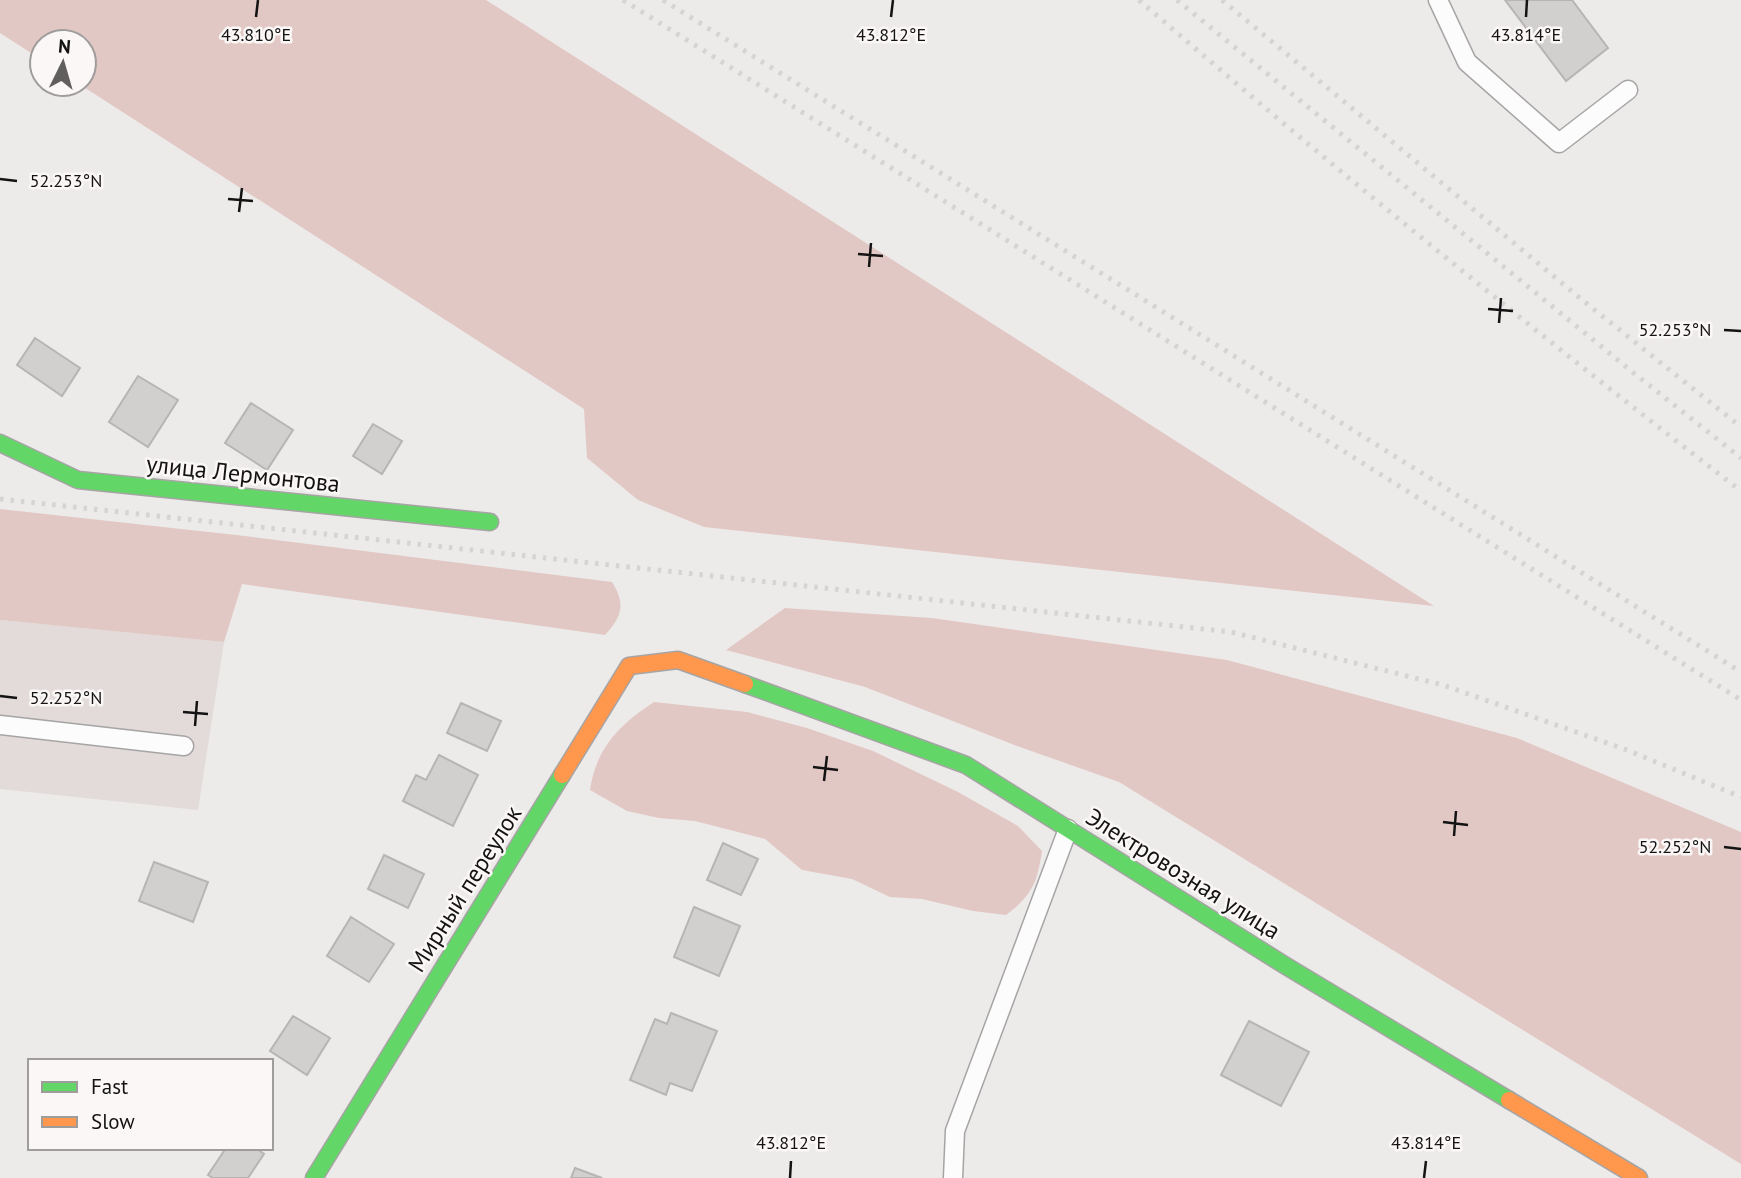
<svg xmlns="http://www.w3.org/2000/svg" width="1741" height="1178" font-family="'PT Sans',sans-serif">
	<rect width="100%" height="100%" fill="#edebea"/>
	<!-- built -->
	<path fill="#e2dbd9" d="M0 620 224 642 198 810 0 789Z"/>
	<!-- green -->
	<path fill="#e2c8c4" d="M0 0H486L1434 606 704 527 638 500 587 458 584 409 79 84H84V42H42V60L0 33Z
		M0 509 245 536 612 582C626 604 622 617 605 635L242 584 224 642 0 620Z
		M785 608 932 618 1227 660 1517 738 1741 832V1164L1119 782 1017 746 865 687 726 650Z
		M654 702 747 712 807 728 873 751 958 792 1018 826 1042 851C1037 884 1032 895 1006 915L973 911 922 899 890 897 852 879 802 870 765 839 695 821 659 818 627 811 590 790C596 748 620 724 654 702Z"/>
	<!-- building -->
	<path fill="#d1d0ce" stroke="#b7b5b4" stroke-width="2" d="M1505 0H1572L1608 48 1566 81Z
		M35 338 80 368 62 396 17 365Z
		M138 376 178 400 148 447 109 422Z
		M251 403 293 430 267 470 225 443Z
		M373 424 402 441 382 474 353 456Z
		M461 703 501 721 487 751 447 733Z
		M439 755 478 775 453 826 403 801 416 775 426 780Z
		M723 843 758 859 741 895 707 880Z
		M384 855 424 874 408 908 368 889Z
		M154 862 208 882 193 922 139 901Z
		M694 907 740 926 719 976 674 957Z
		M351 917 394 944 369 982 327 956Z
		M671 1013 717 1031 692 1091 670 1083 666 1095 630 1080 655 1019 667 1024Z
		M293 1016 330 1038 307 1075 270 1051Z
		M1249 1021 1309 1052 1281 1106 1221 1075Z
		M226 1148H256L264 1154 248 1178H213L208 1175Z
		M575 1168 602 1178H571Z"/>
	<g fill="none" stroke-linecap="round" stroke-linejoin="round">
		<defs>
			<path id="lane" d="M1438 0 1467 62 1559 143 1628 90
				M0 725 184 746
				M953 1178 955 1131 1068 829"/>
			<path id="fast" d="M0 443 78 480 490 522
				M745 684 966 765 1286 966 1509 1100
				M314 1178 562 775"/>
			<path id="slow" d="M562 775 629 666 678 660 745 684
				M1509 1100 1639 1178"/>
		</defs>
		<!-- lane casing -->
		<use href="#lane" stroke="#a6a4a4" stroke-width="21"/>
		<!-- fast casing -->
		<use href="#fast" stroke="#a6a4a4" stroke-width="19"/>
		<!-- slow casing -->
		<use href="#slow" stroke="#a6a4a4" stroke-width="19"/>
		<!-- lane -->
		<use href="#lane" stroke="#fcfcfc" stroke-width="18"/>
		<!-- fast -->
		<use href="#fast" stroke="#63d668" stroke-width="16"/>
		<!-- slow -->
		<use href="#slow" stroke="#ff974d" stroke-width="16"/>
		<!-- rail -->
		<path stroke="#d4d4d4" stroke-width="5" stroke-dasharray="3.5 7" stroke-linecap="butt" d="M623 0 1741 700
			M663 0 1741 672
			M1139 0C1335 170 1536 333 1741 491
			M1177 0 1635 374 1741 458
			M1222 0 1581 299 1741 427
			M0 499 1231 632 1443 685 1627 750 1741 797"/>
	</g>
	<!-- ticks -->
	<path fill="none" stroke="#141313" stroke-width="2.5" d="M256 17 258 0M891 17 893 0M1526 17 1527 0M0 179 17 181M228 199 253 201M239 212 242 188M858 254 883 256M869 267 871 243M1488 309 1513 311M1499 323 1501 298M1724 330 1741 331M0 696 17 698M183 712 208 714M195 726 197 701M813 767 838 770M824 781 827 756M1443 822 1468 825M1454 836 1456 811M1724 847 1741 849M790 1178 791 1161M1424 1178 1426 1161"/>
	<g text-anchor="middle" stroke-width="5" stroke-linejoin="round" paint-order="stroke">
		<!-- street labels -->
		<g font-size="24" fill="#141313" stroke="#fbf7f7">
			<text transform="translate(243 474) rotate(6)" y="8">улица Лермонтова</text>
			<text transform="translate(1183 874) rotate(32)" y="8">Электровозная улица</text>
			<text transform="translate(465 889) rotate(-58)" y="8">Мирный переулок</text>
		</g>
	</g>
	<g font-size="18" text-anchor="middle" fill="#141313" stroke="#fbf7f7" stroke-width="5" stroke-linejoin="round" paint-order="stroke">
		<text x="256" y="41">43.810°E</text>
		<text x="891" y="41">43.812°E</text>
		<text x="1526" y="41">43.814°E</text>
		<text x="66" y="187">52.253°N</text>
		<text x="1675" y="336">52.253°N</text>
		<text x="66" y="704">52.252°N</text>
		<text x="1675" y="853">52.252°N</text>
		<text x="791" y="1149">43.812°E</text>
		<text x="1426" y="1149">43.814°E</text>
	</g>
	<!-- legend -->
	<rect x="28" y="1059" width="245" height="91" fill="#fbf7f7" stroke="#9f9c9c" stroke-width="2"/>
	<rect x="42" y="1082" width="35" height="10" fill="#63d668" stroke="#9f9c9c" stroke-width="2"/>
	<text x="91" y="1094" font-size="21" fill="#141313">Fast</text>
	<rect x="42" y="1117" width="35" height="10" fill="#ff974d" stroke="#9f9c9c" stroke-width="2"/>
	<text x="91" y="1129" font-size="21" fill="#141313">Slow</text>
	<!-- north arrow -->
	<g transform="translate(63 63) rotate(5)"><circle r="33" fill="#fbf7f7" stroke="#9f9c9c" stroke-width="2"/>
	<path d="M0-5L12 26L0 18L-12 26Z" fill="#605f5e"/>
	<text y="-10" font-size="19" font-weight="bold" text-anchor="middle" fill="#141313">N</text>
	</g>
</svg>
